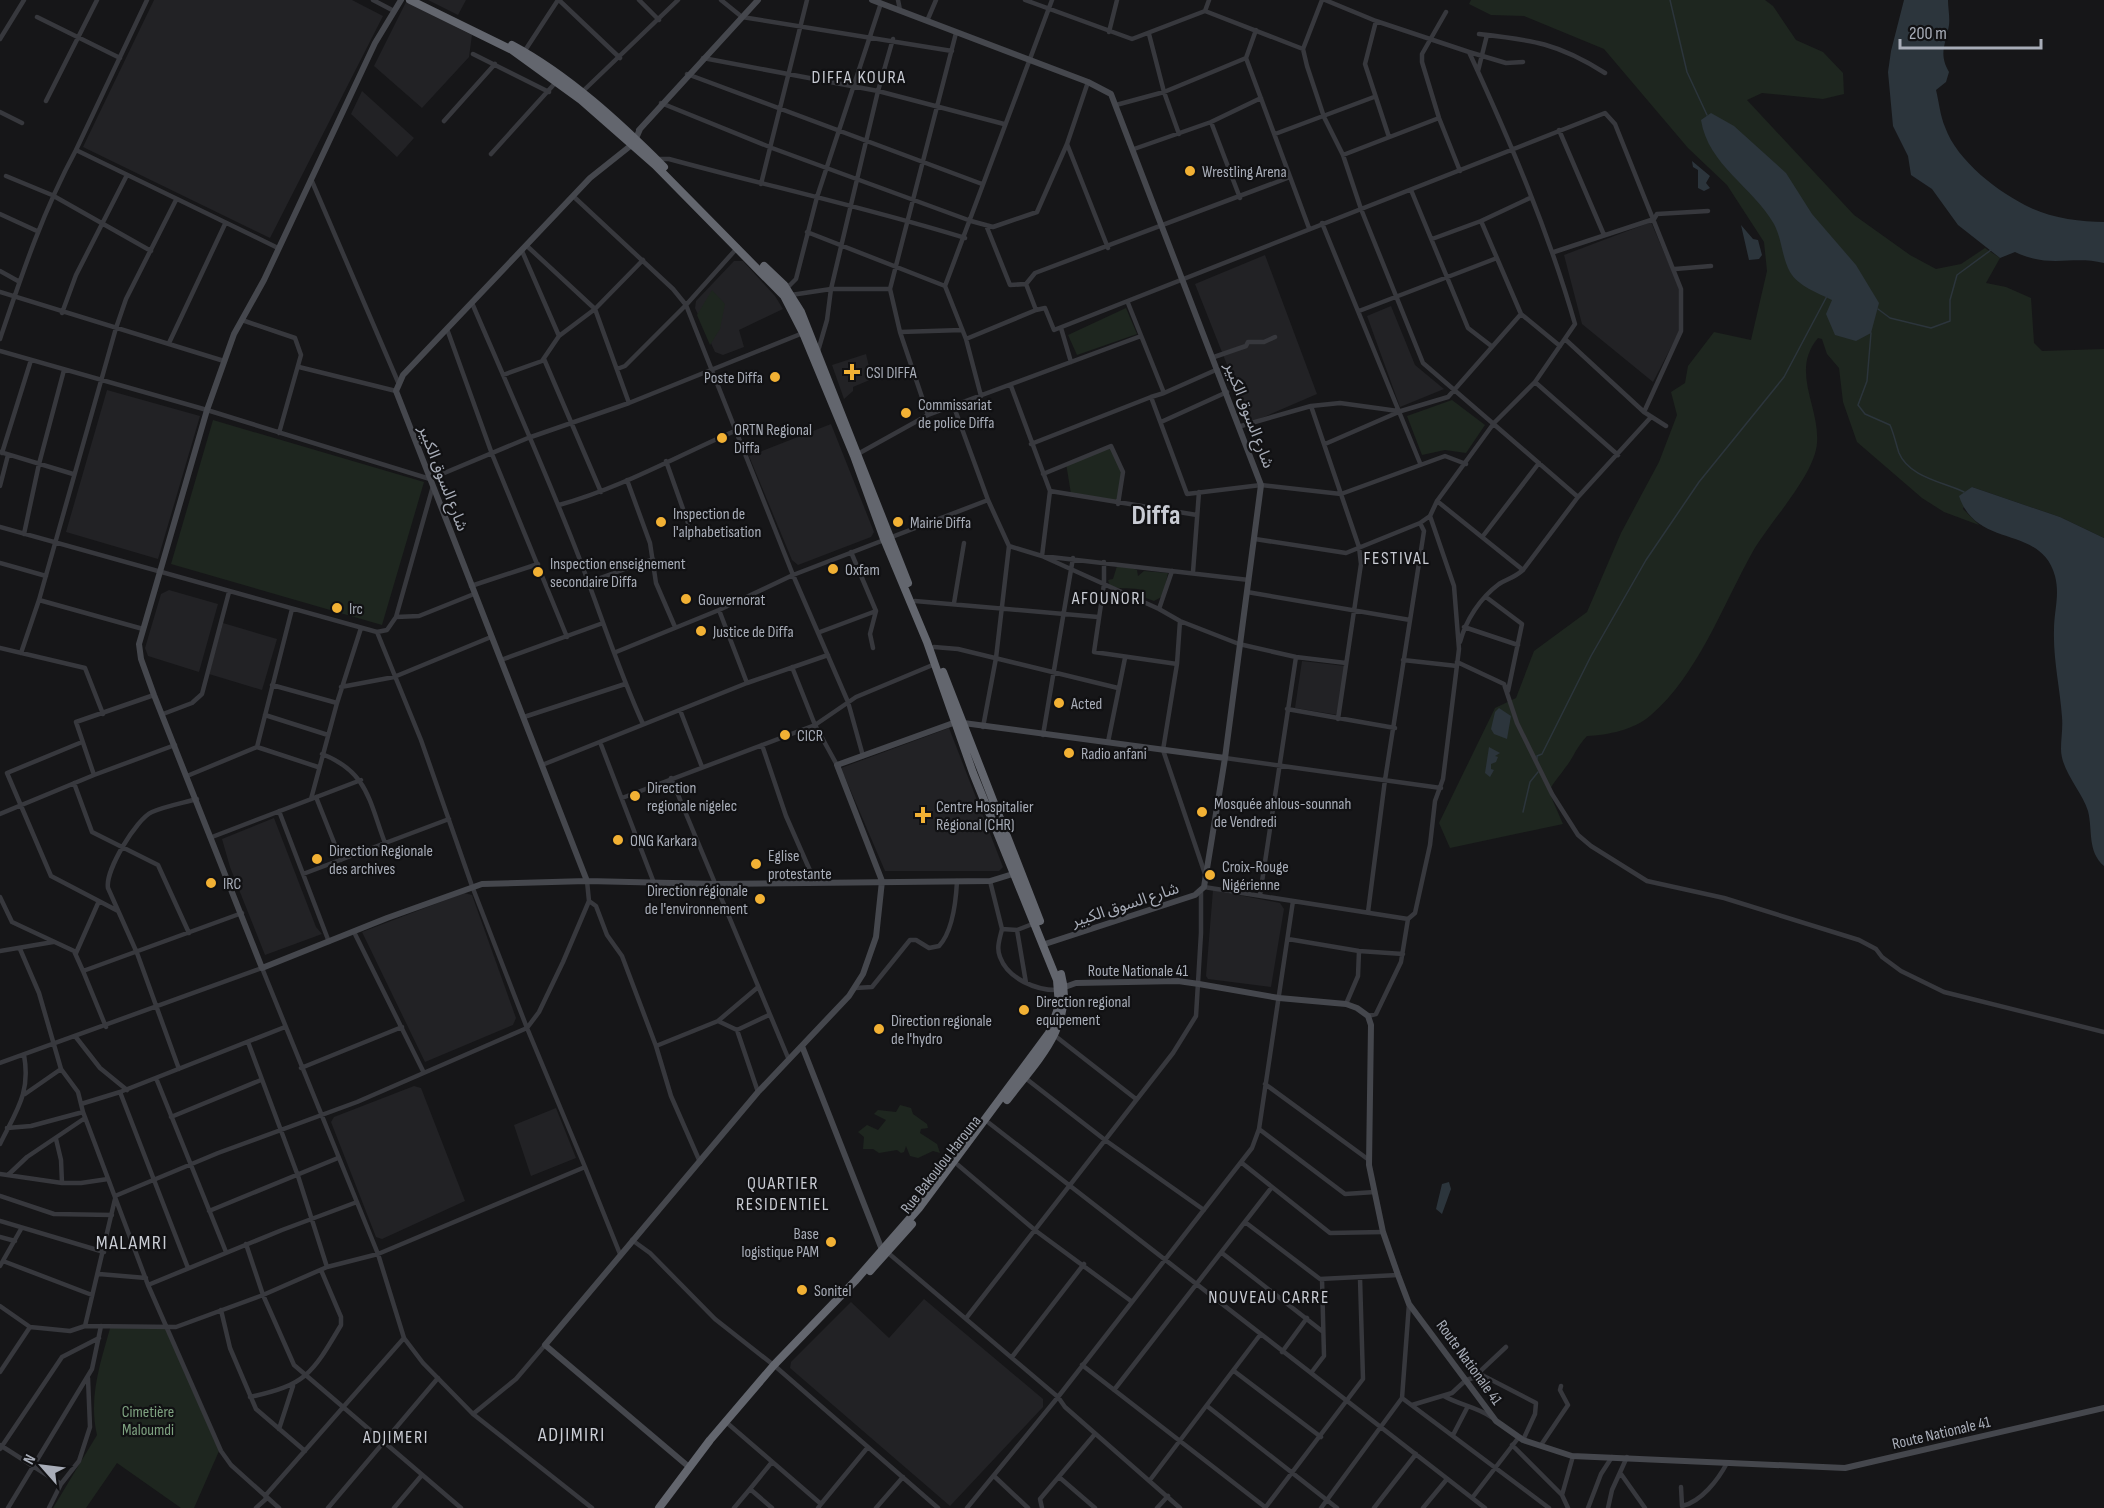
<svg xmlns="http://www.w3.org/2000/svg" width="2104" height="1508" font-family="'Sofia Sans Condensed','Noto Sans Arabic',sans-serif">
	<rect width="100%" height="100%" fill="#161618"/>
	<!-- built -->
	<path fill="#222225" d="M154 0H352L383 16 270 238 83 147Z
		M428 0H466L458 15Z
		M406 2 472 35 469 57 422 108 374 66Z
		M362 91 414 138 397 157 351 114Z
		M1651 222 1681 292 1679 332 1653 382 1582 324 1564 255Z
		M1265 255 1317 394 1250 423 1195 284Z
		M734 261H743L775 296 783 309 739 330 744 347 723 355 715 352 695 308 696 301Z
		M1391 306 1415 365 1444 389 1400 407 1367 316Z
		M866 354 872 379 853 387V391L844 399 832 365Z
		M107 390 200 416 158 559 66 532Z
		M831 424 874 532 871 537 798 565 792 560 749 456Z
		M169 590 218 604 199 672 148 656 145 648 161 594Z
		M223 623 277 639 262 690 209 674Z
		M1302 661 1345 666 1338 715 1295 708Z
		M949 728 1003 867 999 871H885L841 768Z
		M274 818 316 927 322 934 265 955 230 867 222 839Z
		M1213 890 1280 903 1284 909 1271 987 1208 979 1206 976Z
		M464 893 472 895 516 1018 513 1025 425 1062 362 932Z
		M414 1086 421 1088 465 1201 382 1239 376 1237 331 1122 334 1117Z
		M556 1108 576 1158 531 1176 514 1125Z
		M924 1299 1043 1399V1407L950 1506 790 1368 791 1362 851 1302 889 1338Z"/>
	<!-- green -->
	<path fill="#1e261f" d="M1471 0H1765L1773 6 1796 40 1823 52 1843 73 1844 94 1823 99 1762 93 1747 100 1854 215 1910 255 1936 269 1961 264 1985 248 2000 258 1986 283 2006 287 2031 298 2034 343 2042 351 2104 349V538L2060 517 1972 487 1963 509 1979 525 1944 512 1922 498 1857 442 1843 402 1839 368 1827 354 1822 339 1818 338C1790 371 1820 407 1817 443 1815 475 1768 524 1752 553 1723 605 1697 676 1651 715 1634 730 1608 735 1587 736 1575 749 1574 757 1565 768 1559 777 1553 782 1549 792L1563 824 1450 848 1439 823 1495 708 1516 698 1534 651 1587 612 1621 533 1659 462 1677 415 1671 392 1685 383 1688 366 1714 332 1751 340 1767 271 1764 242 1727 185 1688 148 1604 49 1524 16 1491 15 1469 4Z
		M712 290 725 304 720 329 710 345 697 315Z
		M1126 308 1137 334 1077 355 1068 335Z
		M1452 400 1485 425 1466 453 1445 450 1422 455 1407 416Z
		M213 420 424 482 382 625 171 564Z
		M1111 448 1122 473 1117 504 1071 494 1066 463Z
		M1123 565 1137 570 1138 576 1144 571 1168 573 1163 596 1154 601 1138 595 1143 590C1132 587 1122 590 1110 586L1108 580 1113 579 1117 566Z
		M900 1105 911 1108 913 1114 927 1124 928 1128 921 1129 920 1133 937 1144 940 1153 933 1151 918 1158 910 1156 906 1146 904 1152 901 1153 897 1150 879 1153 873 1149H863L864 1137 858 1132 867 1125 878 1130 886 1120 874 1114 878 1110 896 1112Z
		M111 1325 166 1329 219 1451 194 1508H181L117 1463 86 1508H53L97 1435C88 1397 101 1361 111 1325Z"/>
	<!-- water -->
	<path fill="#2c353c" d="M1904 0H1948C1948 8 1950 17 1949 25 1946 44 1938 53 1949 72L1946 82 1936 90C1939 102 1940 115 1945 127 1957 161 1999 193 2031 208 2052 218 2082 222 2104 222V263C2071 255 2051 269 2015 252L2000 258 1958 225 1932 189 1911 175 1908 156 1893 126 1888 72 1891 51Z
		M1711 113 1734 126 1786 173 1812 214 1856 265 1879 303 1871 333 1856 341 1835 335 1826 314 1832 300C1818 293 1798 286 1790 272 1782 258 1782 239 1774 224 1753 187 1708 165 1701 120Z
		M1692 161 1710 176 1706 183 1710 188 1704 191 1698 188V170L1693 167Z
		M1741 225 1753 239 1758 240 1762 255 1759 259 1749 260Z
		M1972 487 2060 517 2104 538V866C2087 851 2093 831 2088 811 2082 791 2061 771 2061 749 2061 738 2063 728 2062 717 2060 688 2053 659 2054 630 2054 611 2060 595 2055 576 2041 524 1977 550 1959 496Z
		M1499 708 1511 716 1507 739 1494 734 1491 729 1495 712Z
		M1489 747 1500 753 1495 756 1498 757 1496 762 1491 764V769L1494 770 1490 777 1485 773Z
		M1449 1182 1451 1189 1442 1214 1436 1209 1442 1184Z"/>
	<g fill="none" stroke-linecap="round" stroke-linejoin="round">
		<!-- stream -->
		<path stroke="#2c353c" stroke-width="1.5" d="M1670 0 1687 72 1707 115
			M1878 309 1890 318 1931 328 1950 321V300L1957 275 1991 250
			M1871 333 1867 381 1858 405 1865 414 1890 425C1894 434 1896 444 1899 453 1909 477 1943 482 1964 492
			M1537 759V756L1542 754 1591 656 1646 560 1699 482 1784 377 1827 296
			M1523 812 1530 782 1538 772"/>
		<!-- street -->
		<path stroke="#37383d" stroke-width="4.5" d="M373 0 394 11
			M559 0 620 58
			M639 0 659 20
			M721 0 742 17 952 51
			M898 0 900 10
			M1025 0 1132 39 1205 11 1303 49
			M1322 0 1303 49 1307 66 1324 117 1343 155 1361 209 1423 363 1578 497
			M1205 11 1209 0
			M1446 12 1422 54V62L1439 118 1460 171
			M37 17 120 58
			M927 21 936 0
			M1376 21 1365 64 1389 137
			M1256 30 1246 58 1309 228
			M1109 32 1117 0
			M1149 34 1164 92 1179 134
			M1479 34C1532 40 1558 43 1605 73
			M0 39 24 0
			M524 52 558 0
			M1469 52 1506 63 1523 62
			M473 54 549 92
			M703 58 878 91 1004 124
			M1478 71 1487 35
			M687 74 982 184
			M581 93 678 0
			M46 101 97 0
			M661 103 772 148 971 221 993 227 1037 212 1067 144 1088 82
			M1116 105 1164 92 1246 58
			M0 112 22 123
			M444 121 495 64
			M1211 122 1240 198
			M1559 130 1604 235
			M1275 134 1374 97
			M1067 144 1108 248
			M1134 149 1211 122 1261 98
			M76 150 147 0
			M491 154 557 81
			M1343 155 1439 118
			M656 159H669C768 186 868 208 965 238
			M6 176 52 195 151 251
			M311 179 398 382
			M761 184 807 0
			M1411 190 1468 328 1490 345
			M573 196 673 289 686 305 793 575 848 702 863 756
			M0 214 37 231
			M1481 221 1521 314 1560 346
			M1322 223 1420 463
			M986 225 1010 285 1026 284 1036 310 1045 308 1054 330 1605 113 1615 124 1681 289V331L1644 412
			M807 232 945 286 966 339 981 396
			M1432 239 1481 221 1530 198
			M527 246 595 309 629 403
			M522 251 559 336
			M1554 252 1654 219 1657 214 1708 211
			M1675 269 1711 266
			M0 271 18 281
			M1026 284 1035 273 1290 177
			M785 285 789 286 796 279 817 197 881 3
			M945 286 1052 0
			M0 292 224 361
			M791 295 831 289H890
			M472 303C506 382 541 461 573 542 597 602 616 665 643 724
			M1128 303 1164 393 1151 397 1187 494 1261 485 1341 494 1445 456 1466 464
			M1359 311 1497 258
			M62 313 76 275 127 175
			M242 320 295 338 301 355 279 433
			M1061 328 1071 362
			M447 329 492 454 567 637
			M900 332 962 330
			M0 339C22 274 43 211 76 150L278 248
			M966 339 1036 310
			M1566 340 1644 412 1666 426
			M169 343 225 224
			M0 351 207 410 430 479 528 438 629 403 803 333
			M818 351 827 320 831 289 878 91 893 39
			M1214 357 1246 346 1248 342H1264L1275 337
			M544 359 601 492
			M299 367 396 391
			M617 369 625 366 686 305 738 247
			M503 375 542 361 559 336 595 309 643 260
			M1535 382 1618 455
			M1011 386 1050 491 1042 556 1159 609 1180 621 1239 644 1296 657 1346 663
			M1164 393 1218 369
			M1311 406 1359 547 1361 564 1338 719
			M954 407 988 500 1009 546 996 658 983 727
			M928 415 900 332 890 289 956 33
			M1161 422 1227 392
			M1241 426 1311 406 1340 403 1398 411
			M1031 444 1151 397
			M1325 444 1401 411 1448 397 1521 314
			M0 452 73 474
			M2 453 31 360
			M856 455 928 415 1141 336
			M666 461 688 523
			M1043 474 1111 446 1123 472 1118 504
			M627 480 650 543 656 583 675 627
			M0 486 8 455
			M1050 491 1197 515
			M1437 501 1523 570
			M559 505C621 488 677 456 737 430
			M0 527 377 632 387 630 396 617 433 486
			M24 534 39 464 64 370
			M1483 536 1539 463
			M1255 539 1346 553 1420 523 1430 516 1437 501 1494 423 1535 382 1575 324C1548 230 1510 141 1469 52L1376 21 1325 0
			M1009 546 1042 556 1249 580
			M1104 562V584L1094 652 1177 664
			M0 563 46 576
			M1193 572 1199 492
			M589 582 653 559
			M471 586 538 564
			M1247 592 1410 620
			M1486 597 1522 624 1508 691
			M39 600 143 629
			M915 601 1098 617
			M954 603 964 543
			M1159 609 1172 571
			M719 610 747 683
			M396 617 419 616 474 594
			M1180 621 1177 664 1163 750 1205 874
			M1464 627 1518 645
			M377 632 421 740 472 886 527 1028 585 1167
			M820 632 876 611 851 552
			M1460 642C1466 620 1480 598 1499 584 1507 579 1514 578 1523 570L1578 497 1651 417
			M934 647 958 649 1118 688
			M0 648 85 668 103 714
			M873 648 870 634 876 611
			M616 652 719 610 793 575 988 500
			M21 653 39 600 116 328 126 299 176 200
			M501 660 603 623
			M1403 660 1457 666
			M1457 662 1504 684 1517 723 1552 794 1578 835 1591 846 1647 881 1724 898 1859 940 1876 949 1882 957 1901 971 1944 992 2104 1032
			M792 667 815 725 837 765
			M272 685 337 703
			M341 687 394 677 491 637
			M154 695 76 722 94 775 175 745
			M1287 709 1395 728
			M680 710 702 767
			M163 714 192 703 202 694 229 592
			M265 715 328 735
			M524 717 625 684
			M1043 735 1073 558
			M82 742 7 773 51 876 118 911
			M600 742 654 883
			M1108 742 1125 658
			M762 745 786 816 815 882
			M257 747 292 609
			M322 754C368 772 369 801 385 843
			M1225 758 1441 788
			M542 765 747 683 828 655
			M187 776 257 747 318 767
			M671 778 789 1060
			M74 783 92 832 158 865 189 933
			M316 797 341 860
			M622 798 815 725 856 697 935 664
			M311 799 337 703 361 628
			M279 811 329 942
			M0 814 94 775
			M212 837 361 780
			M303 874 449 819
			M990 881 1002 929
			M1204 887 1408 919 1415 913 1430 845 1435 801 1443 779 1459 649 1454 586 1430 516
			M1260 895 1296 657
			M0 897 12 922 74 951 83 971 242 913
			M589 901 596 906 607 935 622 956 656 1046 671 1096 700 1162
			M1368 912 1385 780 1424 531 1420 523
			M1017 930 1002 929C1000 938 996 948 1000 957 1008 979 1037 991 1059 990
			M354 932 423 1071
			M1288 939 1359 951 1403 954
			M20 949 39 993 61 1069 78 1092 81 1104
			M0 951 53 942
			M76 953 99 901
			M83 971 106 1027
			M1026 983 1017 930 1035 923
			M855 988 872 987 910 940H916L929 948 939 946C953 931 956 901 957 881
			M1346 1004 1358 976 1359 951
			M1368 1016 1376 1014 1401 962 1408 919
			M737 1030 718 1021 757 988
			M1054 1035 1136 1099
			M75 1036 100 1068 127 1090
			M248 1042 298 1176 327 1267
			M656 1046 718 1021
			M0 1063 262 968 378 1254 404 1338 423 1363 473 1414 592 1508
			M301 1068 402 1027
			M179 1069 137 953 108 888C105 871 136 819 152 812 166 806 183 803 197 799
			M1024 1077 1105 1140 1204 1210
			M156 1078 226 1252
			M1265 1084 1369 1160
			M120 1092 188 1268
			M758 1092 737 1030 769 1015
			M25 1094 61 1069
			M83 1112 148 1285 221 1451 231 1465 279 1508
			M171 1117 261 1080
			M989 1123 1485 1508
			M7 1128 31 1126 83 1112 81 1104 120 1092 285 1027
			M1259 1129 1345 1194 1375 1192
			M56 1139 61 1160 62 1183
			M0 1144C16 1111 31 1093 24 1055
			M1242 1163 1330 1233 1383 1232
			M958 1165 1036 1231 1131 1301
			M0 1174 62 1183H81L108 1179
			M8 1175 27 1157 85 1118
			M0 1196 54 1214 112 1215
			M115 1196 218 1153 357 1102 527 1028 539 1012 563 962 589 901 587 881
			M209 1211 338 1158
			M0 1221 104 1252
			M1245 1222 1320 1279 1398 1275
			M0 1237 15 1241
			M632 1240 650 1253 715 1319 776 1367 938 1508
			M246 1244 263 1295 294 1365 461 1508
			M887 1252 1058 1397 1065 1407 1180 1508
			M1222 1253 1322 1331
			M3 1261 92 1295
			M0 1266 21 1229
			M99 1274 146 1278
			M148 1285 282 1230 357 1202
			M0 1306 30 1327 70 1331 85 1326 176 1327 263 1295 327 1267 378 1254 585 1167 620 1254
			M221 1310 230 1348 256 1409 305 1451
			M967 1317 1173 1053 1196 1016 1201 933V892
			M85 1326 115 1199
			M1282 1352 1307 1318
			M1012 1357 1084 1264
			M1082 1365 1265 1507
			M1234 1371 1321 1437
			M0 1372 30 1327
			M1311 1373 1324 1356 1322 1279
			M1478 1373 1536 1403 1535 1414 1523 1440
			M1114 1390 1272 1187
			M1444 1396C1459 1405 1478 1407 1491 1417
			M250 1397C306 1385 312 1374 341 1325V1317L321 1270
			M1402 1398 1549 1508
			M1412 1405 1452 1393 1466 1380 1473 1378 1506 1347
			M1207 1406 1337 1508
			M473 1414 516 1379 545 1345
			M726 1422 821 1504 818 1508
			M279 1429 293 1386
			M1453 1435 1467 1408
			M0 1445 61 1484
			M1512 1445 1562 1495 1568 1508
			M1541 1445 1568 1405 1560 1390 1561 1386
			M0 1449 62 1357 99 1338
			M1621 1474 1645 1508
			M994 1476 1028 1508
			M1059 1477 1095 1508
			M1150 1480 1260 1335
			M1681 1487 1682 1506C1701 1502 1718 1480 1727 1463
			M750 1489 772 1462
			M1562 1495 1573 1456
			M265 1496 404 1338
			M1472 1498 1519 1437
			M821 1504 868 1447
			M8 1508 92 1369 101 1326
			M49 1508 61 1484 79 1461 90 1427 88 1378
			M256 1508 267 1498
			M328 1508 438 1378
			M394 1508 422 1475
			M734 1508 750 1489 772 1508
			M876 1508 903 1477
			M967 1508 1058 1397 1252 1148 1259 1129 1293 901
			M1042 1508 1040 1499 1095 1434
			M1157 1508 1168 1496
			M1265 1508 1363 1379 1360 1278
			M1321 1508 1402 1398 1409 1304
			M1374 1508 1416 1454
			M1423 1508 1447 1479
			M1588 1508 1601 1474 1612 1457
			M1608 1508 1612 1490 1627 1457"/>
		<!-- secondary -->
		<path stroke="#45474d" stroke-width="6" d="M401 0 375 43 264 280 234 334 207 410 139 644 141 659 154 695 262 968 387 918 482 884 587 881 715 884 990 881 1016 873
			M872 0 1088 82 1111 94 1261 485 1225 758 1204 887 1195 895 1045 944
			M639 130 758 0
			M587 881 396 391 403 375 590 178 634 143 640 129
			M1062 988 1076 983 1178 981 1199 984 1279 998 1346 1004 1357 1008 1368 1016 1371 1025 1369 1165 1383 1232 1398 1275 1409 1304 1496 1421 1523 1440 1572 1456 1845 1468 2104 1408
			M802 1046 882 1250
			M689 1467 545 1345 758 1092 849 996 863 974 876 937 882 881 837 765 956 722 1225 758"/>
		<!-- highway -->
		<path stroke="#63666e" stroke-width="8" d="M410 0 512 50 581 100 655 165 784 296 803 333 854 456 884 539 927 642 973 773 1057 980 1059 1006 1049 1033 919 1208 855 1281 774 1365 710 1440 659 1508
			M512 45C568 75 619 122 664 167
			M764 266 784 285 801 312 908 583
			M943 672 1040 921
			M1007 1100C1036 1062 1075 1025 1061 974
			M870 1271 912 1224"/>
	</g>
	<!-- markers -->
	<g fill="#f2b134" stroke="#111113" stroke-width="2">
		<circle cx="1190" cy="171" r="6"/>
		<path d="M849 363h6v6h6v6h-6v6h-6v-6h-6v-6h6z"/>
		<circle cx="775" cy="377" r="6"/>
		<circle cx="906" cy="413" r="6"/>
		<circle cx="722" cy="438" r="6"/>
		<circle cx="661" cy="522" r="6"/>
		<circle cx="898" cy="522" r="6"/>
		<circle cx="833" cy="569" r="6"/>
		<circle cx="538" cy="572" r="6"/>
		<circle cx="686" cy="599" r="6"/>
		<circle cx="337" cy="608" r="6"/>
		<circle cx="701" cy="631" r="6"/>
		<circle cx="1059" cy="703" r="6"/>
		<circle cx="785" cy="735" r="6"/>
		<circle cx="1069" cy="753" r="6"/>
		<circle cx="635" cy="796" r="6"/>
		<circle cx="1202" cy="812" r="6"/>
		<path d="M920 806h6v6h6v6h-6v6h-6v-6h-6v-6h6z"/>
		<circle cx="618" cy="840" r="6"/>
		<circle cx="317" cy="859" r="6"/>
		<circle cx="756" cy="864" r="6"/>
		<circle cx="1210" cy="875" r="6"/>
		<circle cx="211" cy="883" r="6"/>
		<circle cx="760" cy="899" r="6"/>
		<circle cx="1024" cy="1010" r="6"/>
		<circle cx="879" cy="1029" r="6"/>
		<circle cx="831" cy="1242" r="6"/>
		<circle cx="802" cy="1290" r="6"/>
	</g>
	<g text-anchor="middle" stroke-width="4.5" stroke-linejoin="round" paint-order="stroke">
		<!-- poi labels -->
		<g font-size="16" fill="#a8adb8" stroke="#111113" text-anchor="start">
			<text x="1202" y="177">Wrestling Arena</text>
			<text x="866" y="378">CSI DIFFA</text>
			<text x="763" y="383" text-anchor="end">Poste Diffa</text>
			<text x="918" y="410">Commissariat<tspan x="918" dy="18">de police Diffa</tspan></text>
			<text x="734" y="435">ORTN Regional<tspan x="734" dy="18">Diffa</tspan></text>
			<text x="673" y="519">Inspection de<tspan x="673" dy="18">l'alphabetisation</tspan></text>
			<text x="910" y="528">Mairie Diffa</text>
			<text x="550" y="569">Inspection enseignement<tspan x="550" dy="18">secondaire Diffa</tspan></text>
			<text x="845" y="575">Oxfam</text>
			<text x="698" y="605">Gouvernorat</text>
			<text x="349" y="614">Irc</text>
			<text x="713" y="637">Justice de Diffa</text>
			<text x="1071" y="709">Acted</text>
			<text x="797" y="741">CICR</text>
			<text x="1081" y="759">Radio anfani</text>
			<text x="647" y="793">Direction<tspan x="647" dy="18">regionale nigelec</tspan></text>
			<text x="1214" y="809">Mosquée ahlous-sounnah<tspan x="1214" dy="18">de Vendredi</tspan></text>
			<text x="936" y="812">Centre Hospitalier<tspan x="936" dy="18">Régional (CHR)</tspan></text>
			<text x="630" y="846">ONG Karkara</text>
			<text x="329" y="856">Direction Regionale<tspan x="329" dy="18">des archives</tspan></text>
			<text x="768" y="861">Eglise<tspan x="768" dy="18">protestante</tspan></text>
			<text x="1222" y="872">Croix-Rouge<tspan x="1222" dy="18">Nigérienne</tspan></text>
			<text x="223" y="889">IRC</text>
			<text x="748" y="896" text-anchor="end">Direction régionale<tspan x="748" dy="18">de l'environnement</tspan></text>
			<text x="1036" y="1007">Direction regional<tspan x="1036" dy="18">equipement</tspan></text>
			<text x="891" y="1026">Direction regionale<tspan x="891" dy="18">de l'hydro</tspan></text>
			<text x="819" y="1239" text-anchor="end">Base<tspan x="819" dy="18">logistique PAM</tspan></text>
			<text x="814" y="1296">Sonitel</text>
		</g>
		<!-- street labels -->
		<g font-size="16" fill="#a8adb8" stroke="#111113">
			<text transform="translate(1250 415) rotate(69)" y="6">شارع السوق الكبير</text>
			<text transform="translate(444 478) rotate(69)" y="6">شارع السوق الكبير</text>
			<text transform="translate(1125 904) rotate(-18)" y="6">شارع السوق الكبير</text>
			<text x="1138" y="976">Route Nationale 41</text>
			<text transform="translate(940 1164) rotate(-52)" y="6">Rue Bakoulou Harouna</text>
			<text transform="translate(1470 1362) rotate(54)" y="6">Route Nationale 41</text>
			<text transform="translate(1941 1432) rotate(-13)" y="6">Route Nationale 41</text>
		</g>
		<!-- park labels -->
		<g font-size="16" fill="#7fa381" stroke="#111113">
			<text x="148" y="1417">Cimetière<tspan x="148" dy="18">Maloumdi</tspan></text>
		</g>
		<!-- neighbourhood labels -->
		<g font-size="18" letter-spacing="1.5" fill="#c9ccd4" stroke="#111113">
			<text x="859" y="83">DIFFA KOURA</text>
			<text x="1397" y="564">FESTIVAL</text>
			<text x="1109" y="604">AFOUNORI</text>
			<text x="783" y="1189">QUARTIER<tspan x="783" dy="21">RESIDENTIEL</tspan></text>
			<text x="1269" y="1303">NOUVEAU CARRE</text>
			<text x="396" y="1443">ADJIMERI</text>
		</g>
		<!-- quarter labels -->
		<g font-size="20" letter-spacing="1.5" fill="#c9ccd4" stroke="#111113">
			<text x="132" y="1249">MALAMRI</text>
			<text x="572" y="1441">ADJIMIRI</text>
		</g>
		<!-- town labels -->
		<g font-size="28" font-weight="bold" fill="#c9ccd4" stroke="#111113">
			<text x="1156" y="524">Diffa</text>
		</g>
	</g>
	<!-- north arrow -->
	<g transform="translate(42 1466) rotate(298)" stroke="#111113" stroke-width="4.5" paint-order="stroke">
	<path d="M0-4.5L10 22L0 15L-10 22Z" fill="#a8adb8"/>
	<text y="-9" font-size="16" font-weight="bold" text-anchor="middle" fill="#a8adb8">N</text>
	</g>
	<!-- scale -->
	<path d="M1900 39v9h141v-9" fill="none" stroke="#a8adb8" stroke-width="3"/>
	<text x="1909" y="39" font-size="18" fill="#a8adb8" stroke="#111113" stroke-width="4.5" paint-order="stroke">200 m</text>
</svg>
